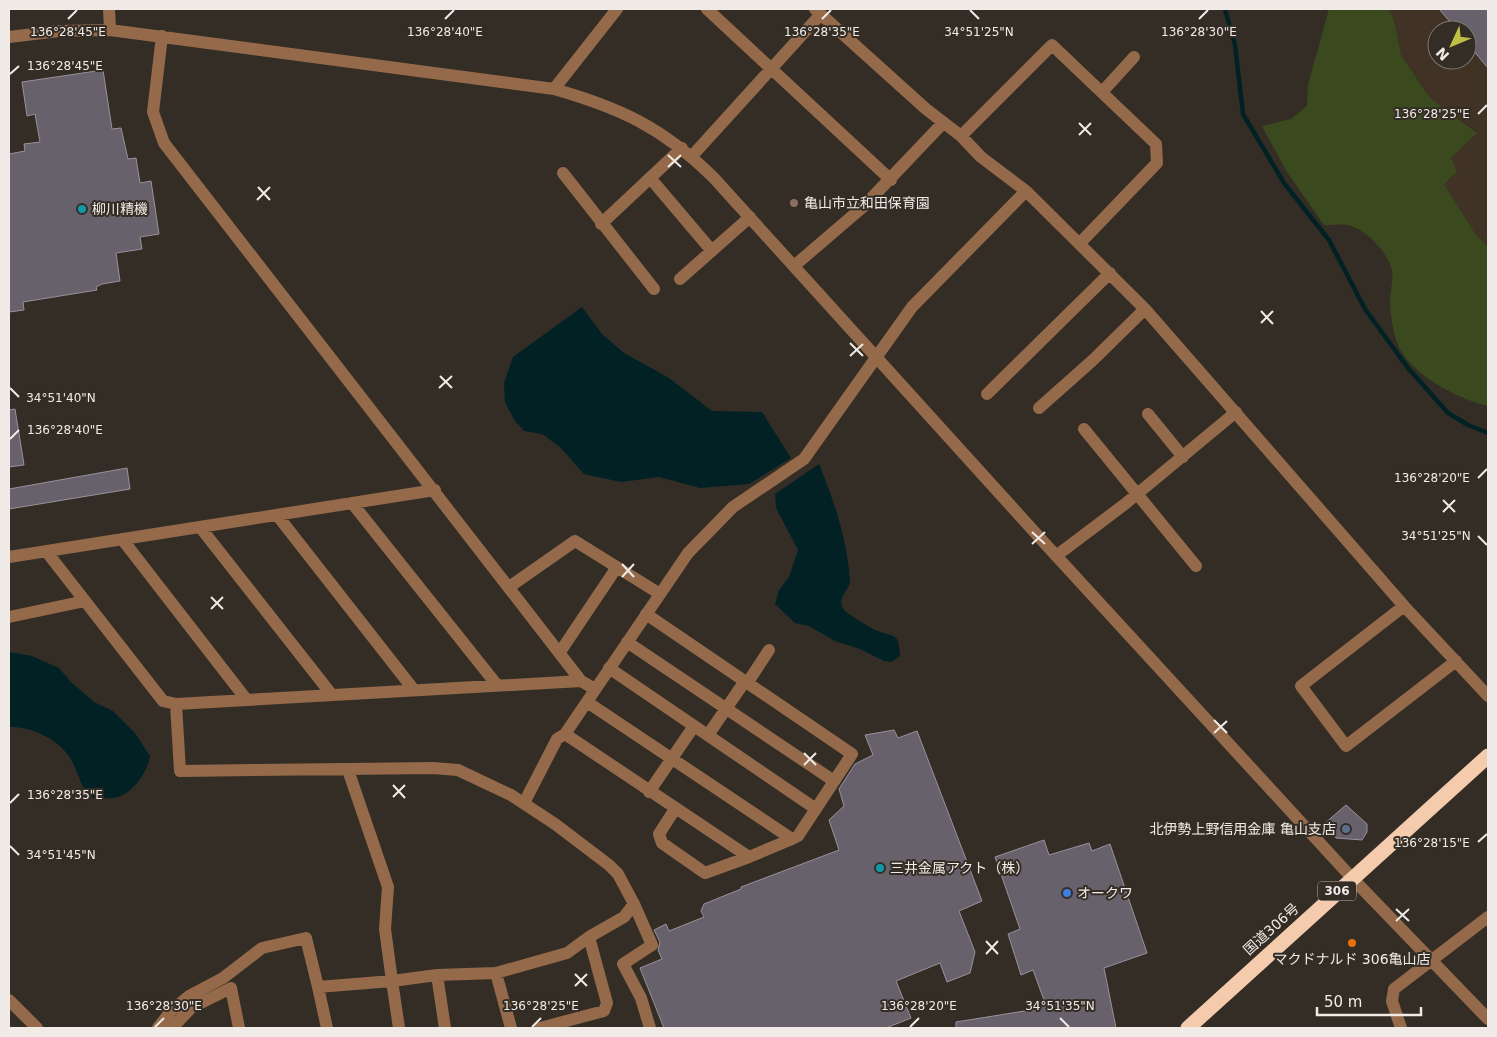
<svg xmlns="http://www.w3.org/2000/svg" width="1497" height="1037" font-family="'DejaVu Sans','Noto Sans JP',sans-serif">
	<rect width="100%" height="100%" fill="#342d25"/>
	<!-- industrial -->
	<path fill="#403325" fill-rule="evenodd" d="M1388 9H1488V247L1474 232 1444 184 1451 158 1477 132 1430 98 1401 55 1394 20ZM1437 30H1467V60H1437Z"/>
	<!-- green -->
	<path fill="#3a4a1e" d="M1329 9H1388L1394 20 1401 55 1430 98 1477 133 1451 158 1457 171 1444 184 1474 232 1488 247V406C1458 399 1408 374 1397 342 1393 331 1390 313 1390 300 1390 291 1394 279 1392 270 1387 251 1366 229 1347 225 1340 224 1331 225 1324 225L1287 172 1262 126 1291 119 1307 106 1308 85Z"/>
	<!-- water -->
	<path fill="#012125" d="M582 307 602 334 624 353 669 378 712 411 762 412 791 458 749 484 700 488 659 477 621 482 584 474 560 447 542 434 524 431 515 421 505 402 504 383 513 357Z
		M819 464C833 499 845 533 849 570 849 574 850 578 850 582 848 592 836 598 844 610 846 613 871 628 875 630 893 638 899 630 900 656L892 662 884 661 860 649 835 641 809 626 795 623 775 604 779 590 789 577 798 550 776 508 775 494Z
		M9 652 32 656 59 668 71 682 94 702 113 711 135 733 150 756C148 771 133 793 118 797 111 799 101 798 93 798 78 785 80 774 70 758 59 739 30 726 9 727Z"/>
	<g fill="none" stroke-linecap="round" stroke-linejoin="round">
		<!-- stream -->
		<path stroke="#012125" stroke-width="4.5" d="M1225 9 1235 45 1243 114 1284 183 1329 240 1365 309 1408 368 1448 413 1468 425 1488 433"/>
	</g>
	<!-- building -->
	<path fill="#67616b" stroke="#98929c" d="M1439 9H1488V68L1467 43V30H1457Z
		M103 70 112 129 121 128 128 159 136 158 140 183 151 181 159 234 140 237 142 249 116 253 120 281 102 284 96 287 97 290 23 302 24 310 9 312V154L25 151 24 144 40 142 35 114 27 116 22 82Z
		M15 409 24 465 9 467V410Z
		M127 468 130 489 9 509V489Z
		M894 730 898 738 917 731 982 901 959 911 975 952 970 973 947 982 940 963 896 981 911 1018 886 1028H664L640 968 662 959 658 950 660 942 654 930 666 924 669 931 704 917 701 911 704 904 741 889V887L839 850 829 820 844 806 839 789 855 764 873 755 865 735Z
		M1346 805 1367 824V832L1362 840 1336 838 1324 824Z
		M1044 840 1049 855 1089 843 1092 851 1110 844 1147 953 1104 968 1116 1028H956V1022L1037 1009V1003L1044 1000 1033 970 1021 975 1008 934 1020 929 995 857Z"/>
	<g fill="none" stroke-linecap="round" stroke-linejoin="round">
		<!-- minor -->
		<path stroke="#946a4a" stroke-width="12" d="M109 9 110 30
			M707 9 891 180
			M815 9 926 109 961 136 981 157 1026 191 1145 309 1404 606 1488 696
			M162 36 153 112 164 143 581 681 595 689
			M9 37 59 31 110 30 554 89C621 108 663 128 713 177L1049 548 1352 878 1488 1019
			M554 89 617 9
			M1102 92 1134 57
			M961 136 1052 45 1156 144 1157 163 1080 243
			M692 156 821 14
			M563 173 654 289
			M651 179 712 251
			M601 224 682 148
			M794 266 864 206 943 123
			M680 279 750 217
			M987 394 1110 273
			M1039 408 1093 360 1145 309
			M1148 414 1183 457
			M1084 429 1196 566
			M352 503 497 685
			M277 515 414 690
			M200 527 332 695
			M122 539 246 699
			M46 551 163 701 176 704 581 681
			M1056 556 1125 504 1236 412
			M9 557 435 490
			M509 587 575 541 660 594
			M1404 606 1301 686 1346 746 1456 661
			M9 617 85 601
			M627 642 834 781
			M560 652 617 567
			M609 668 816 809
			M748 682 769 650
			M587 702 792 839 798 836 852 754 646 614
			M176 704 180 771 433 768 458 770 511 795 555 824 609 865 618 874 634 904 624 917 589 937
			M565 734 749 857 792 839
			M708 735 745 681
			M348 770 388 887 385 929 392 981 437 975 496 973 567 953 589 937 607 1003 604 1011 540 1028
			M649 792 694 726
			M524 803 557 739 565 734 688 553 733 507 804 459 912 307 1026 191
			M675 809 659 834 662 843 705 873 749 857
			M634 904 652 945 623 964 641 998 650 1028
			M496 973 511 1028
			M437 975 445 1028
			M318 987 327 1028
			M9 1000 37 1028
			M158 1028 171 1011 189 996 223 978 262 948 306 938 318 987 392 981 399 1028
			M172 1028 191 1008 231 988 239 1028
			M1401 1028 1392 1001 1394 989 1488 917"/>
		<!-- highway -->
		<path stroke="#f5cbad" stroke-width="15" d="M1188 1028 1488 756"/>
	</g>
	<!-- ticks -->
	<path fill="none" stroke="#f0ebe6" stroke-width="2" d="M970 10 979 19M68 19 77 10M445 19 454 10M822 19 831 10M1199 19 1208 10M10 74 19 66M1478 114 1487 105M1079 123 1091 135M1079 135 1091 123M668 155 681 167M668 167 681 155M258 187 270 200M257 200 270 187M1261 311 1273 324M1261 323 1273 311M850 343 863 356M850 356 863 344M440 376 452 388M10 388 19 397M439 388 452 376M10 439 19 430M1478 478 1487 469M1443 500 1455 512M1443 512 1455 500M1032 532 1045 544M1478 536 1487 545M1032 544 1045 532M622 564 634 577M622 577 634 564M211 597 223 609M211 609 223 597M1214 720 1227 733M1214 733 1227 721M804 753 816 765M804 765 816 753M393 785 405 798M393 797 405 785M10 803 19 794M1478 842 1487 834M10 846 19 855M1396 909 1409 921M1396 921 1409 909M986 941 998 954M986 954 998 941M575 974 587 986M575 986 587 974M1060 1018 1069 1027M155 1027 164 1018M532 1027 541 1018M910 1027 919 1018"/>
	<!-- markers -->
	<circle fill="#8d6e63" stroke="#342d25" stroke-width="2" cx="794" cy="203" r="5"/>
	<g fill="#0f9aa8" stroke="#342d25" stroke-width="2">
		<circle cx="82" cy="209" r="5"/>
		<circle cx="880" cy="868" r="5"/>
	</g>
	<circle fill="#5c6f8a" stroke="#342d25" stroke-width="2" cx="1346" cy="829" r="5"/>
	<circle fill="#3f7fe0" stroke="#342d25" stroke-width="2" cx="1067" cy="893" r="5"/>
	<circle fill="#e8710a" stroke="#342d25" stroke-width="2" cx="1352" cy="943" r="5"/>
	<g text-anchor="middle" stroke-width="4" stroke-linejoin="round" paint-order="stroke">
		<!-- shield labels -->
		<rect fill="#342d25" stroke="#b8b2ac" stroke-width="1" x="1318" y="881.5" width="38" height="19" rx="4"/>
		<g font-size="12" font-weight="bold" fill="#f0ebe6">
			<text x="1337" y="895">306</text>
		</g>
		<!-- poi labels -->
		<g font-size="14" fill="#f0ebe6" stroke="#342d25" text-anchor="start">
			<text x="804" y="208">亀山市立和田保育園</text>
			<text x="92" y="214">柳川精機</text>
			<text x="1336" y="834" text-anchor="end">北伊勢上野信用金庫 亀山支店</text>
			<text x="890" y="873">三井金属アクト（株）</text>
			<text x="1077" y="898">オークワ</text>
			<text x="1352" y="964" text-anchor="middle">マクドナルド 306亀山店</text>
		</g>
		<!-- street labels -->
		<g font-size="14" fill="#f0ebe6" stroke="#342d25">
			<text transform="translate(1271 929) rotate(-42)" y="5">国道306号</text>
		</g>
	</g>
	<g font-size="12" text-anchor="middle" fill="#f0ebe6" stroke="#342d25" stroke-width="4" stroke-linejoin="round" paint-order="stroke">
		<text x="68" y="36">136°28'45"E</text>
		<text x="445" y="36">136°28'40"E</text>
		<text x="822" y="36">136°28'35"E</text>
		<text x="1199" y="36">136°28'30"E</text>
		<text x="979" y="36">34°51'25"N</text>
		<text x="65" y="70">136°28'45"E</text>
		<text x="1432" y="118">136°28'25"E</text>
		<text x="61" y="402">34°51'40"N</text>
		<text x="65" y="434">136°28'40"E</text>
		<text x="1432" y="482">136°28'20"E</text>
		<text x="1436" y="540">34°51'25"N</text>
		<text x="65" y="799">136°28'35"E</text>
		<text x="1432" y="847">136°28'15"E</text>
		<text x="61" y="859">34°51'45"N</text>
		<text x="1060" y="1010">34°51'35"N</text>
		<text x="164" y="1010">136°28'30"E</text>
		<text x="541" y="1010">136°28'25"E</text>
		<text x="919" y="1010">136°28'20"E</text>
	</g>
	<!-- border -->
	<rect width="1497" height="1037" fill="none" stroke="#f0ebe6" stroke-width="20"/>
	<!-- north arrow -->
	<g transform="translate(1452 45) rotate(226)"><circle r="24" fill="#342d25" stroke="#7f7972"/>
	<path d="M0-4L9 19L0 12L-9 19Z" fill="#bcbf44"/>
	<text y="-8" font-size="14" font-weight="bold" text-anchor="middle" fill="#f0ebe6">N</text>
	</g>
	<!-- scale -->
	<path d="M1317 1007v8h104v-8" fill="none" stroke="#f0ebe6" stroke-width="2.5"/>
	<text x="1324" y="1007" font-size="15" fill="#f0ebe6" stroke="#342d25" stroke-width="4" paint-order="stroke">50 m</text>
</svg>
